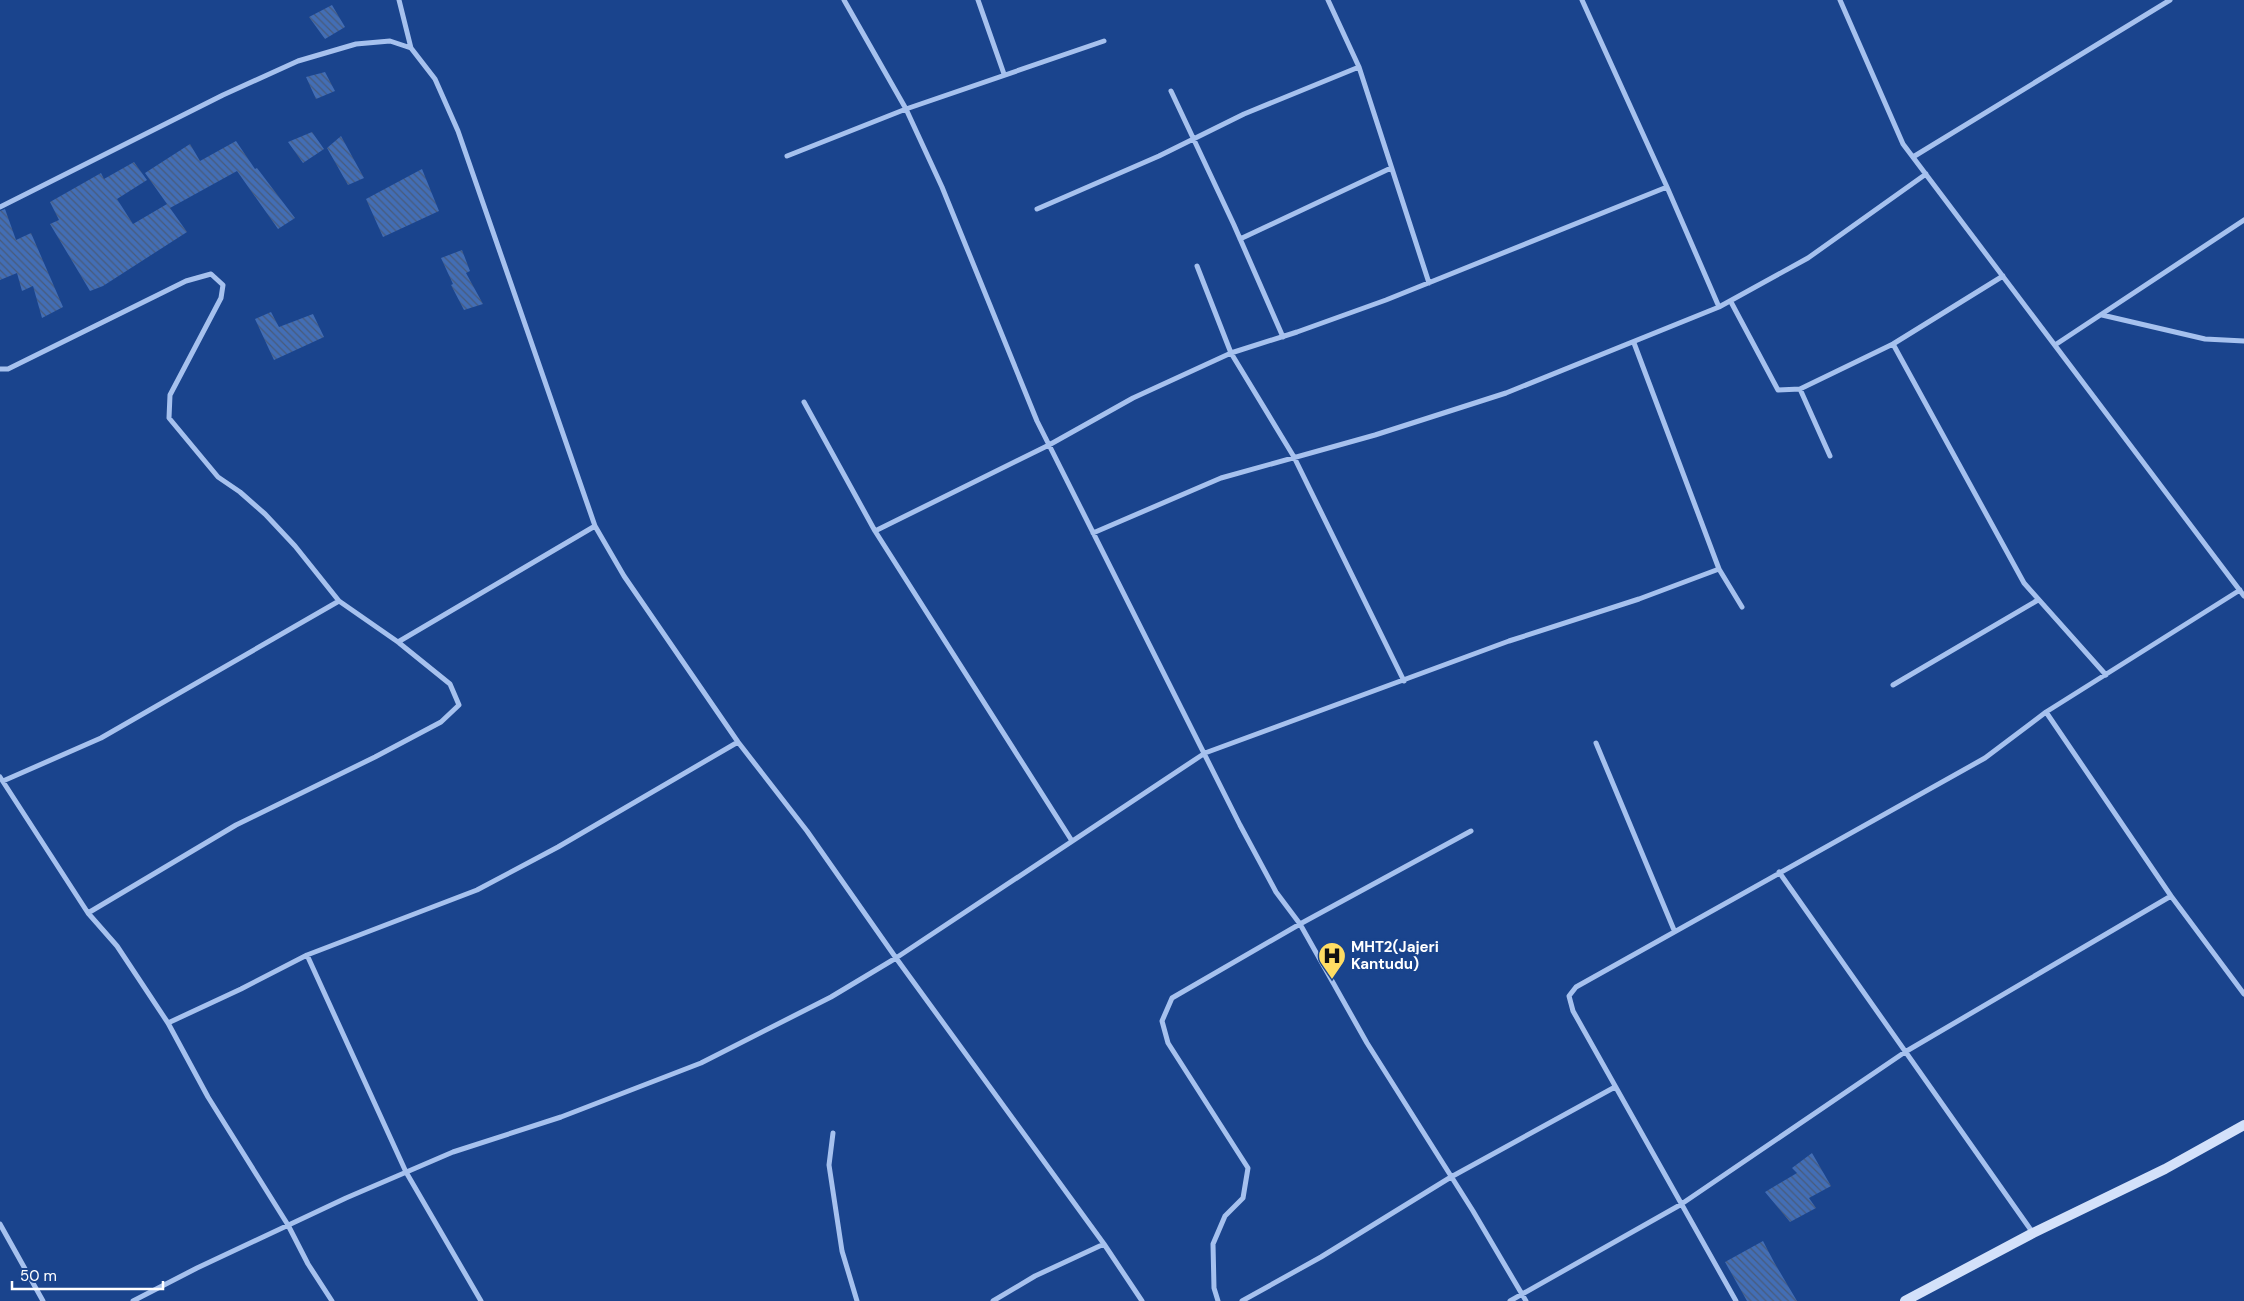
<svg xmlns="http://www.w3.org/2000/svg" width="2244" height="1301" font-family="'DM Sans',sans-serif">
	<defs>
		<pattern id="building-back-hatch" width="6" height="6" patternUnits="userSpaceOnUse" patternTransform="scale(1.25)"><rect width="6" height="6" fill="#436eb5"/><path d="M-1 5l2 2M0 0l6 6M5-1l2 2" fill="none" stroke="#485b7b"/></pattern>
	</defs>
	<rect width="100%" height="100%" fill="#1a448d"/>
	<!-- building -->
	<path fill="url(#building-back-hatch)" d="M332 5 345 27 325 39 309 17Z
		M325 72 335 91 316 99 306 77Z
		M312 132 324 149 303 163 288 142Z
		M341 136 364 178 348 185 327 148Z
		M236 141 255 169 257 168 295 218 278 229 237 171 170 208 187 232 103 286 90 291 50 224 59 220 50 202 101 173 104 179 134 162 147 180 117 199 133 224 167 204 145 173 190 144 200 161Z
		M422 169 439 211 383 237 366 199Z
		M5 209 16 240 31 233 63 307 42 318 33 286 22 291 17 273 0 280V211Z
		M462 250 470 271 466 273 483 304 464 310 451 285 453 284 441 258Z
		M271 312 279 327 313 314 324 337 274 360 255 319Z
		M1812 1153 1831 1186 1809 1198 1816 1208 1790 1222 1765 1192 1797 1173 1792 1168Z
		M1763 1241 1774 1262 1797 1301H1747L1725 1262Z"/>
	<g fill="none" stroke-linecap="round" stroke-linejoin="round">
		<!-- street -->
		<path stroke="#a6c1ee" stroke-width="5" d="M399 0 411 48 435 79 458 131 595 526 624 576 738 742 807 831 896 958 1104 1244 1142 1301
			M844 0 906 109 942 187 1037 421 1240 825 1276 892 1300 924 1367 1043 1473 1211 1526 1301
			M978 0 1004 74
			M1328 0 1359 67 1429 283
			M1582 0 1667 187 1719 307
			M1840 0 1903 144 2244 596
			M1171 91 1234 225 1283 337
			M787 156 906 109 1104 41
			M1913 157 2170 0
			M0 207 223 95 298 61 356 44 390 41 411 48
			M1037 209 1159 156 1244 114 1359 67
			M1240 239 1391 168
			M1197 266 1231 353 1294 457 1404 681
			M1731 302 1778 390 1800 389 1893 344 2003 276
			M2102 315 2205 339 2244 341
			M1634 343 1719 569 1742 607
			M1893 344 2024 583 2106 675
			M2055 345 2244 220
			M0 369H8L186 281 211 274 223 285 221 298 170 395 169 418 218 477 240 492 265 514 295 546 339 601 398 642 450 684 459 705 441 722 375 757 236 825 88 913
			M1800 389 1830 456
			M804 402 875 531 1072 841
			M875 531 1049 445 1133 398 1231 353 1297 332 1386 300 1667 187
			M1093 533 1221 478 1375 435 1506 393 1719 307 1808 258 1926 174
			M398 642 595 526
			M1893 685 2038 600
			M2046 712 2171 896 2244 994
			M1596 743 1674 930
			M0 777 88 913 117 946 168 1023 208 1097 288 1225 308 1264 332 1301
			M3 781 101 738 339 601
			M1779 872 2033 1233
			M307 955 406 1172 481 1301
			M168 1023 241 989 307 955 477 890 558 847 738 742
			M833 1133 829 1165 842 1251 857 1301
			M0 1224 43 1301
			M133 1301 197 1268 346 1198 453 1152 561 1117 701 1063 831 997 896 958 1205 753 1509 641 1639 599 1719 569
			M993 1301 1035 1276 1104 1244
			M1218 1301 1214 1288 1213 1244 1225 1216 1243 1198 1248 1168 1168 1043 1162 1021 1172 998 1300 924 1471 831
			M1242 1301 1321 1257 1451 1177 1615 1087
			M1510 1301 1680 1205 1905 1052 2171 896
			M1736 1301 1573 1011 1569 996 1576 987 1985 758 2046 712 2240 590"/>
		<!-- secondary -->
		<path stroke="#d3e1fa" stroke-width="10" d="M1905 1301 2033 1233 2165 1169 2244 1125"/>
	</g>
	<!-- icons -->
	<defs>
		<symbol id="hospital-pin" viewBox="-11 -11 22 30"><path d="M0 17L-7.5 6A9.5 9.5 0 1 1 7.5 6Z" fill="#ffdd63" stroke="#1a448d"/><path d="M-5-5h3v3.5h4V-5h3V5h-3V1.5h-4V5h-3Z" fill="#111"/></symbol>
	</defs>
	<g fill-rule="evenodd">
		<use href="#hospital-pin" x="1316" y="940" width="32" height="43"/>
	</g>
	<g text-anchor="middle" stroke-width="5" stroke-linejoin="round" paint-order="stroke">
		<!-- poi labels -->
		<g font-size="15" font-weight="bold" fill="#fff" stroke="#1a448d" text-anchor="start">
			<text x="1351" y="952">MHT2(Jajeri<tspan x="1351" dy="17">Kantudu)</tspan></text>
		</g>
	</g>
	<!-- scale -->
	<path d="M12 1281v8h151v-8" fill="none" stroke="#ffffff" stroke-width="2.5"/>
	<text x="20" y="1281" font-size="15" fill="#ffffff" stroke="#1a448d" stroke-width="4" paint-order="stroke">50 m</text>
</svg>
